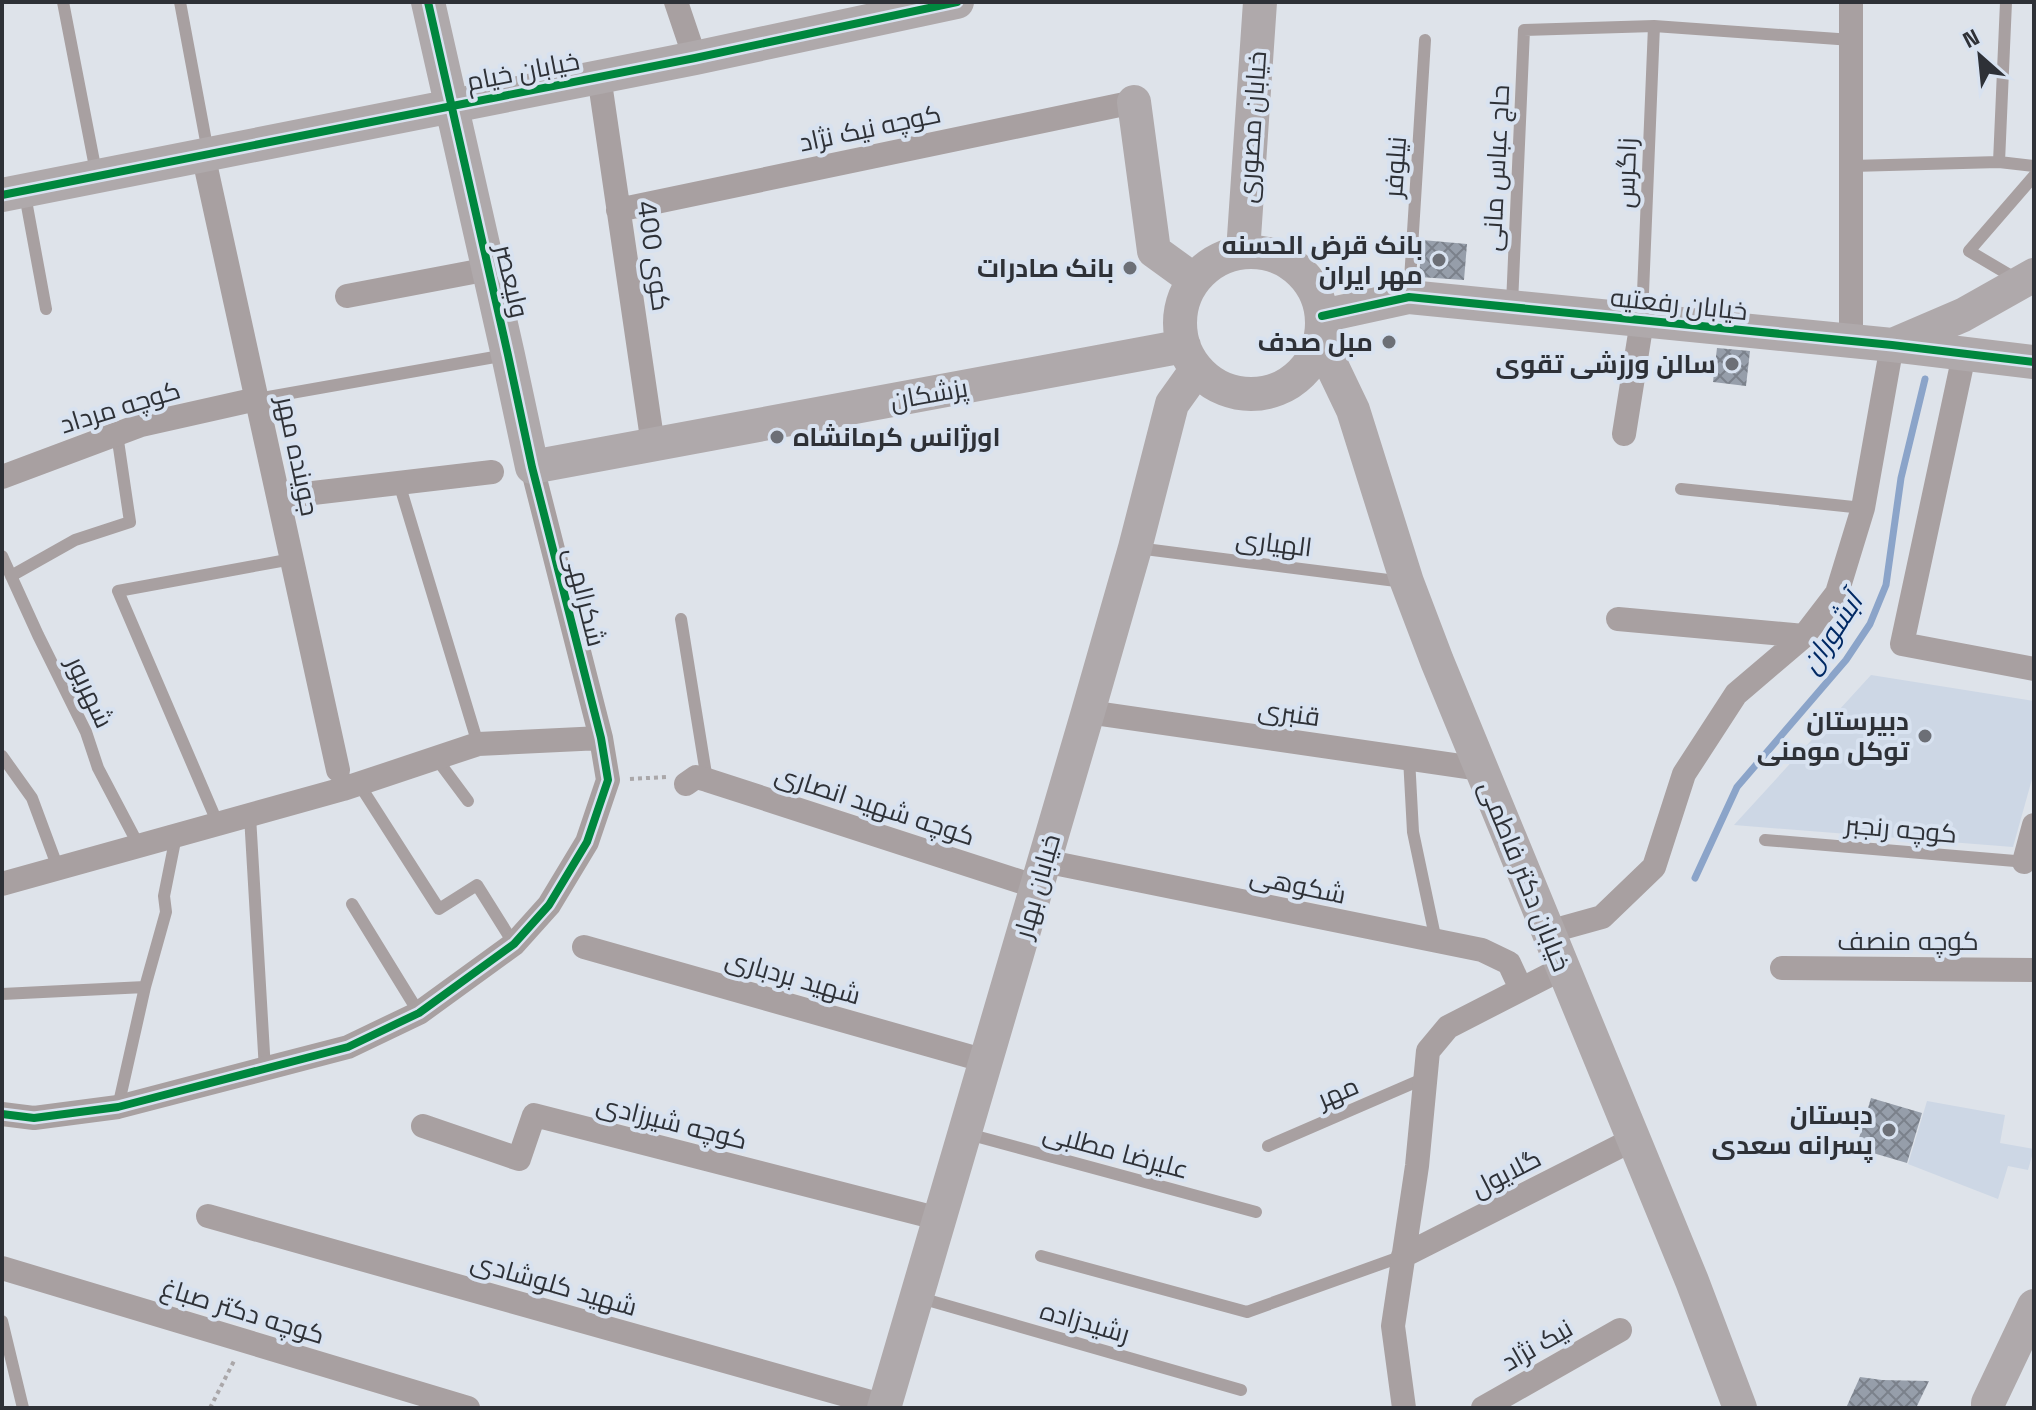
<svg xmlns="http://www.w3.org/2000/svg" width="2036" height="1410" font-family="'Space Grotesk',Cairo,sans-serif">
	<defs>
		<pattern id="building-cross-hatch" width="8" height="8" patternUnits="userSpaceOnUse" patternTransform="scale(2)"><rect width="8" height="8" fill="#969eaa"/><path d="M0 0l8 8M0 8l8-8" fill="none" stroke="#7b818b"/></pattern>
	</defs>
	<rect width="100%" height="100%" fill="#dee3ea"/>
	<!-- built -->
	<path fill="#cdd7e5" d="M1871 675 2034 701V772L2013 847 1734 825Z
		M1927 1101 2005 1115 2000 1143 2034 1149 2028 1170 2008 1166 1998 1199 1908 1164Z"/>
	<g fill="none" stroke-linecap="round" stroke-linejoin="round">
		<!-- stream -->
		<path stroke="#8ba4c9" stroke-width="7" d="M1695 878 1737 787 1846 660 1870 624 1886 585 1901 478 1925 379"/>
	</g>
	<!-- building -->
	<path fill="url(#building-cross-hatch)" d="M1422 240 1467 244 1464 280 1419 277Z
		M1717 348 1750 351 1746 386 1713 382Z
		M1871 1098 1922 1113 1907 1163 1856 1148Z
		M1860 1377 1882 1380 1929 1381 1916 1408H1846Z"/>
	<g fill="none" stroke-linecap="round" stroke-linejoin="round">
		<!-- path -->
		<path stroke="#aaa7a9" stroke-width="4" stroke-dasharray="4 4" stroke-linecap="butt" d="M630 779 666 777
			M210 1408 234 1361"/>
		<!-- lane -->
		<path stroke="#a8a0a1" stroke-width="12" d="M63 2 96 172
			M180 2 208 152
			M1999 162 2006 2
			M1852 166 1999 162 2034 166
			M25 195 46 309
			M2018 280 1969 251 2034 176
			M1409 296 1425 40
			M1512 304 1524 30 1654 26 1852 40
			M1642 317 1654 26
			M257 399 506 355
			M399 483 478 744
			M1681 489 1863 508
			M1137 548 1404 582
			M2 556 38 635 86 732 98 768 139 846
			M11 576 75 540 130 522 117 434
			M681 619 707 780
			M2 756 32 798 58 868
			M436 758 468 801
			M1409 758 1413 832 1436 941
			M359 784 439 909 477 885 514 944
			M250 816 265 1070
			M218 824 118 591 292 559
			M1765 840 2027 862
			M352 904 419 1013
			M2 994 145 987
			M118 1107 145 987 166 912 164 896 176 836
			M968 1134 1256 1212
			M1268 1146 1425 1078
			M1041 1256 1247 1312 1403 1256
			M917 1297 1241 1390
			M2 1321 23 1408"/>
		<!-- street -->
		<path stroke="#a8a0a1" stroke-width="24" d="M676 2 695 58
			M599 76 653 445
			M203 154 338 770
			M618 210 1134 102
			M347 296 489 269
			M1851 342V2
			M1964 355 1902 644 2034 669
			M1624 434 1642 321
			M2 477 141 425 257 399
			M279 497 492 472
			M1618 619 1804 636 1837 593 1863 508 1892 345
			M1088 712 1481 769
			M686 784 696 777 707 780 1037 887
			M1044 861 1482 950 1509 963 1521 989
			M2024 862 2034 825
			M2 884 343 789 478 744 601 738
			M1548 932 1602 917 1654 867 1684 774 1736 694 1804 636
			M584 947 986 1061
			M1782 968 2034 970
			M2 1114 34 1118 118 1107 348 1047 419 1013 514 944 549 905 587 842 608 780 601 738 532 467
			M423 1126 519 1159 534 1115 940 1219
			M208 1216 885 1406
			M1403 1256 1634 1139
			M2 1268 468 1408
			M1404 1408 1393 1326 1417 1166 1428 1051 1448 1027 1563 968
			M1483 1408 1620 1330"/>
		<!-- secondary -->
		<path stroke="#afa9ab" stroke-width="34" d="M428 2 508 355 532 467 1184 346
			M1134 102 1154 251 1194 280
			M2 195 695 58 957 2
			M1243 252 1260 2
			M1180 323a71 71 0 1 1 142 0a71 71 0 1 1-142 0Z
			M1322 316 1409 297 1892 345 2034 362
			M1320 341 1353 410 1407 582 1437 661 1692 1281 1740 1408
			M1893 345 1963 315 2034 275
			M884 1408 1088 712 1135 548 1172 404 1197 369
			M1988 1408V1403L2034 1306"/>
		<defs>
			<path id="cycleway" d="M2 195 695 58 957 2
				M1322 316 1409 297 1892 345 2034 362
				M2 1114 34 1118 118 1107 348 1047 419 1013 514 944 549 905 587 842 608 780 601 738 532 467 508 355 428 2"/>
		</defs>
		<!-- cycleway casing -->
		<use href="#cycleway" stroke="#d8e2f0" stroke-width="13"/>
		<!-- cycleway -->
		<use href="#cycleway" stroke="#00873e" stroke-width="8"/>
	</g>
	<!-- markers -->
	<g fill="#6c6f76" stroke="#d8e2f0" stroke-width="3">
		<circle cx="1439" cy="260" r="8"/>
		<circle cx="1130" cy="268" r="8"/>
		<circle cx="1389" cy="342" r="8"/>
		<circle cx="1732" cy="364" r="8"/>
		<circle cx="777" cy="437" r="8"/>
		<circle cx="1925" cy="736" r="8"/>
		<circle cx="1889" cy="1130" r="8"/>
	</g>
	<g text-anchor="middle" stroke-width="8" stroke-linejoin="round" paint-order="stroke">
		<!-- street labels -->
		<g font-size="26" fill="#2e3137" stroke="#d8e2f0">
			<text transform="translate(523 71) rotate(-11)" y="9">خیابان خیام</text>
			<text transform="translate(1252 127) rotate(-86)" y="9">خیابان مصوری</text>
			<text transform="translate(870 128) rotate(-12)" y="9">کوچه نیک نژاد</text>
			<text transform="translate(1395 167) rotate(-86)" y="9">نیلوفر</text>
			<text transform="translate(1496 168) rotate(-87)" y="9">حاج عباس مانی</text>
			<text transform="translate(1626 173) rotate(-88)" y="9">زاگرس</text>
			<text transform="translate(654 256) rotate(82)" y="9">کوی 400</text>
			<text transform="translate(512 281) rotate(77)" y="9">ولیعصر</text>
			<text transform="translate(1679 304) rotate(6)" y="9">خیابان رفعتیه</text>
			<text transform="translate(929 394) rotate(-10)" y="9">پزشکان</text>
			<text transform="translate(120 407) rotate(-17)" y="9">کوچه مرداد</text>
			<text transform="translate(298 456) rotate(78)" y="9">جوینده مهر</text>
			<text transform="translate(1274 543) rotate(7)" y="9">الهیاری</text>
			<text transform="translate(585 597) rotate(76)" y="9">شکرالهی</text>
			<text transform="translate(90 692) rotate(65)" y="9">شهریور</text>
			<text transform="translate(1289 713) rotate(8)" y="9">قنبری</text>
			<text transform="translate(875 805) rotate(18)" y="9">کوچه شهید انصاری</text>
			<text transform="translate(1901 829) rotate(5)" y="9">کوچه رنجبر</text>
			<text transform="translate(1525 876) rotate(68)" y="9">خیابان دکتر فاطمی</text>
			<text transform="translate(1298 885) rotate(12)" y="9">شکوهی</text>
			<text transform="translate(1037 886) rotate(-74)" y="9">خیابان بهار</text>
			<text x="1908" y="950">کوچه منصف</text>
			<text transform="translate(793 977) rotate(16)" y="9">شهید بردباری</text>
			<text transform="translate(1338 1092) rotate(-23)" y="9">مهر</text>
			<text transform="translate(672 1122) rotate(14)" y="9">کوچه شیرزادی</text>
			<text transform="translate(1116 1151) rotate(15)" y="9">علیرضا مطلبی</text>
			<text transform="translate(1506 1173) rotate(-27)" y="9">گلایول</text>
			<text transform="translate(554 1284) rotate(16)" y="9">شهید کلوشادی</text>
			<text transform="translate(243 1311) rotate(17)" y="9">کوچه دکتر صباغ</text>
			<text transform="translate(1085 1322) rotate(16)" y="9">رشیدزاده</text>
			<text transform="translate(1537 1345) rotate(-30)" y="9">نیک نژاد</text>
		</g>
		<!-- poi labels -->
		<g font-size="26" font-weight="bold" fill="#2e3137" stroke="#d8e2f0" text-anchor="end">
			<text x="1423" y="254">بانک قرض الحسنه<tspan x="1423" dy="30">مهر ایران</tspan></text>
			<text x="1114" y="277">بانک صادرات</text>
			<text x="1373" y="351">مبل صدف</text>
			<text x="1716" y="373">سالن ورزشی تقوی</text>
			<text x="793" y="446" text-anchor="start">اورژانس کرمانشاه</text>
			<text x="1909" y="730">دبیرستان<tspan x="1909" dy="30">توکل مومنی</tspan></text>
			<text x="1873" y="1124">دبستان<tspan x="1873" dy="30">پسرانه سعدی</tspan></text>
		</g>
		<!-- water labels -->
		<g font-size="28" font-style="italic" fill="#002964" stroke="#d8e2f0">
			<text transform="translate(1831 633) rotate(-57)" y="10">آبشوران</text>
		</g>
	</g>
	<!-- border -->
	<rect width="2036" height="1410" fill="none" stroke="#2e3137" stroke-width="8"/>
	<!-- north arrow -->
	<g transform="translate(1980 56) rotate(333)" stroke="#d8e2f0" stroke-width="6" paint-order="stroke">
	<path d="M0-6L14 30L0 20L-14 30Z" fill="#2e3137"/>
	<text y="-12" font-size="22" font-weight="bold" text-anchor="middle" fill="#2e3137">N</text>
	</g>
</svg>
